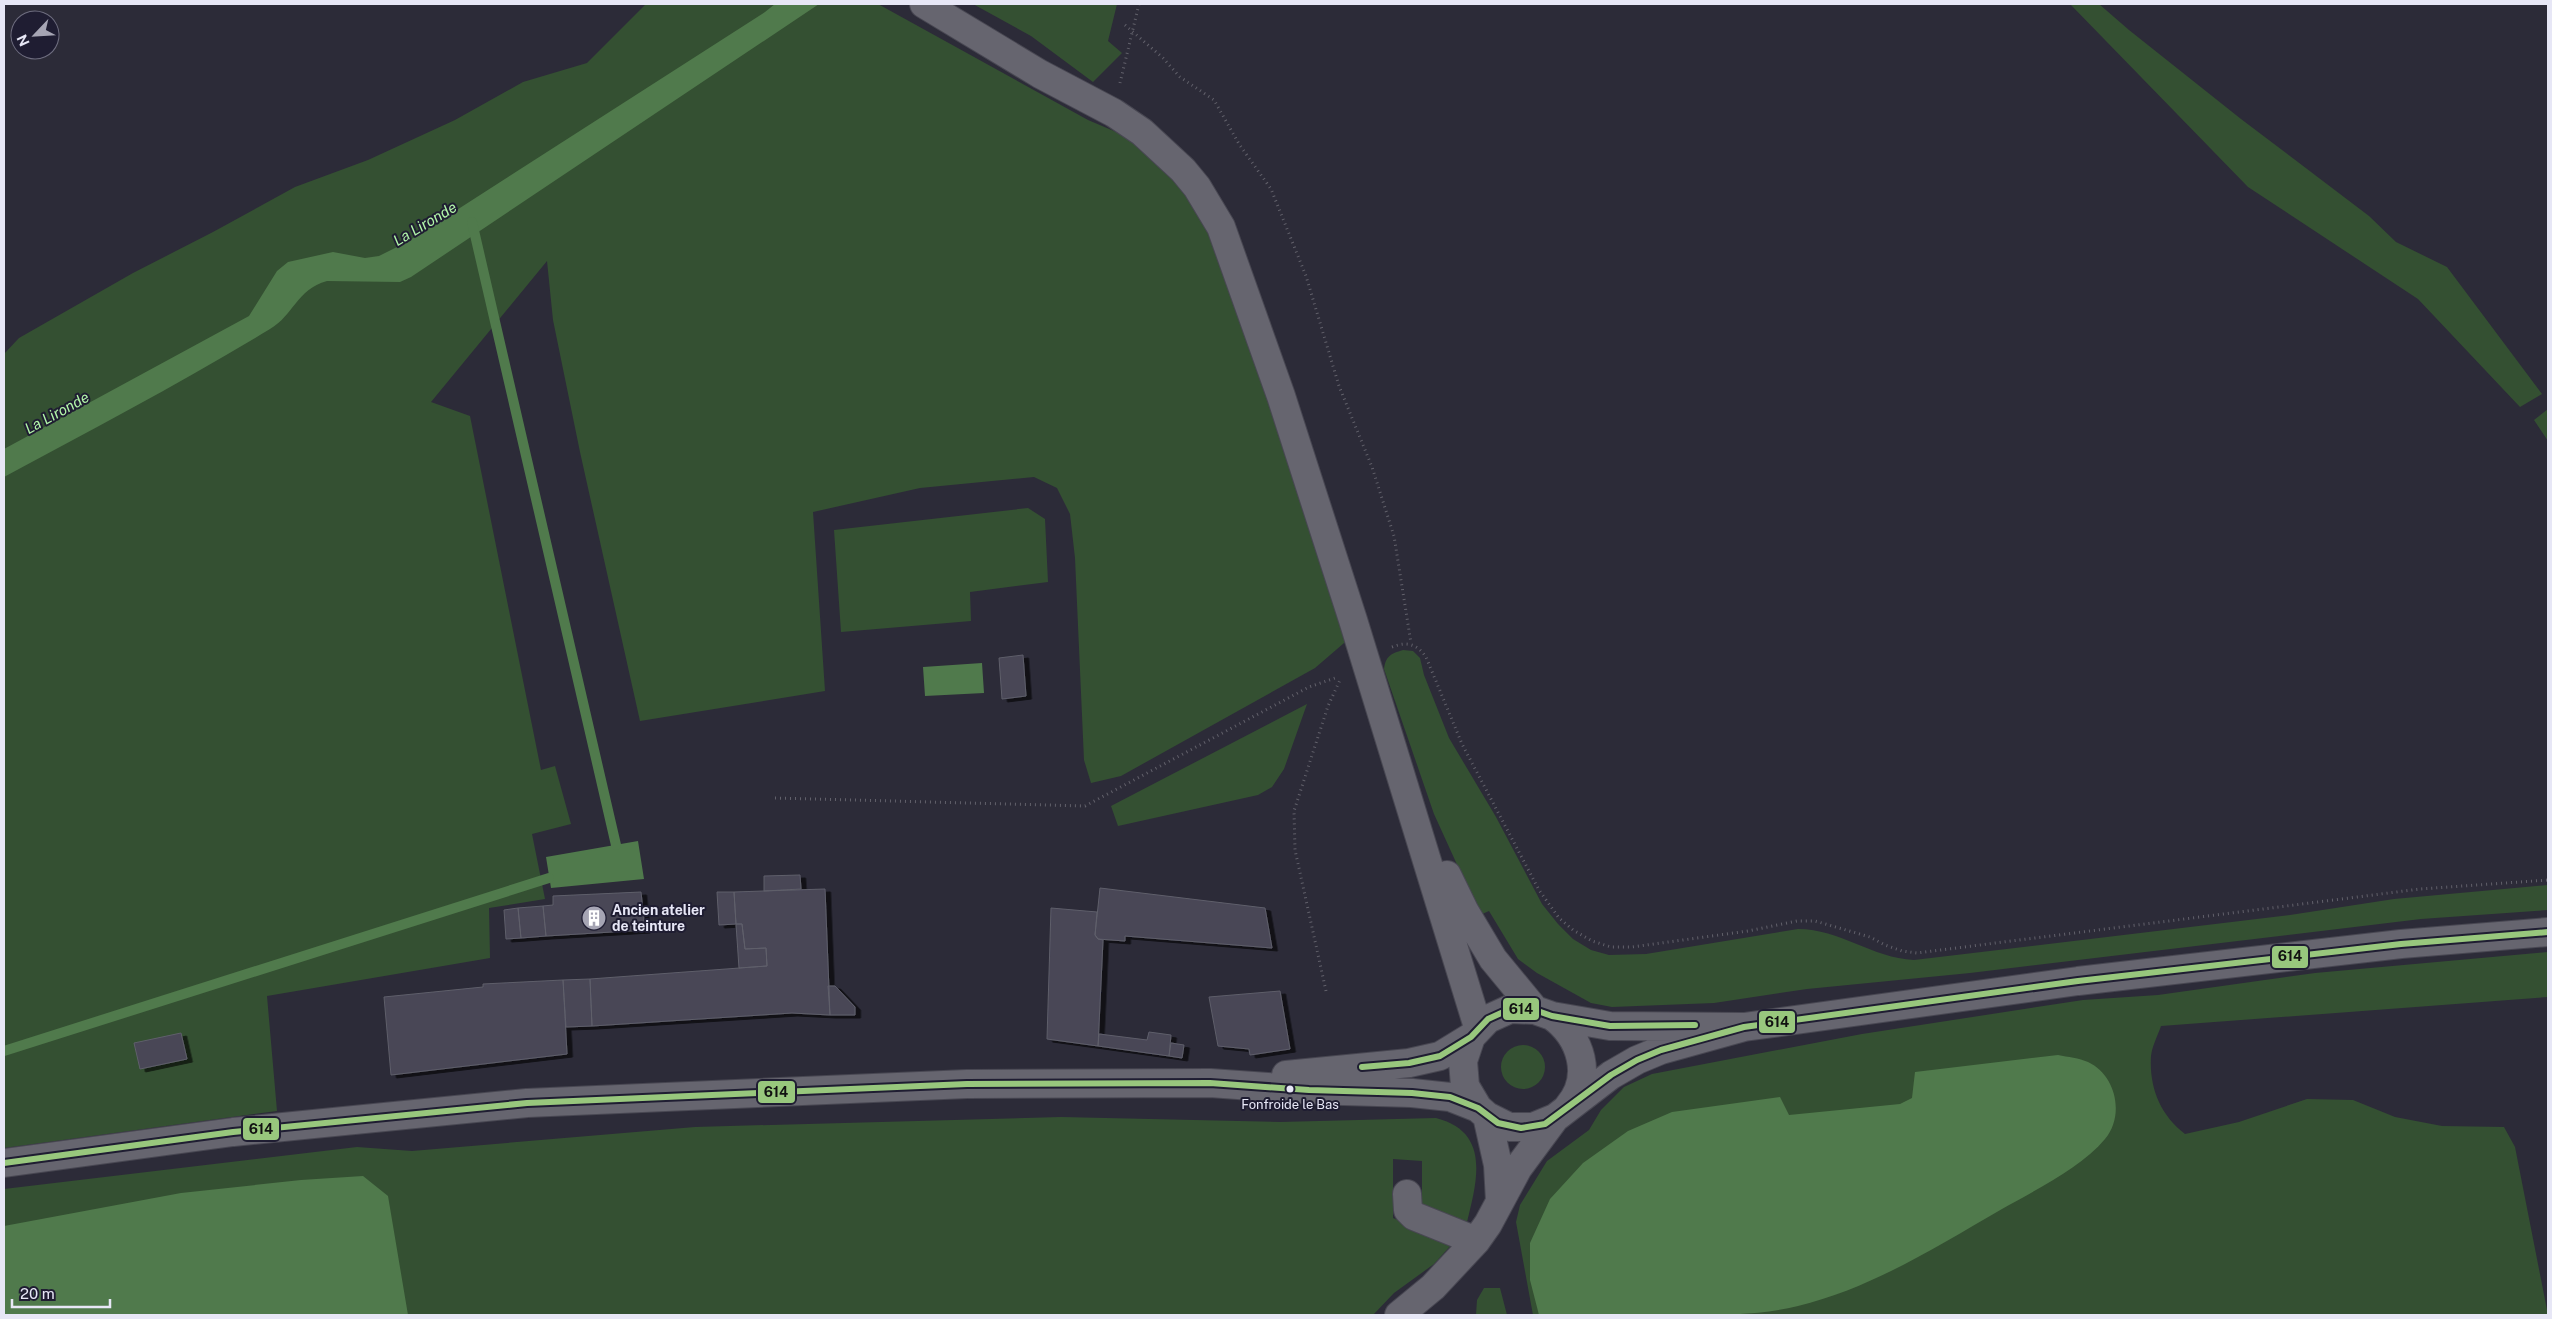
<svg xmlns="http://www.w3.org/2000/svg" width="2552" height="1319" font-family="'Public Sans',sans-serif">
	<defs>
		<filter id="shadow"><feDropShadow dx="5.5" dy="3" stdDeviation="0" flood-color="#0009"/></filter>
	</defs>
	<rect width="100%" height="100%" fill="#2c2b38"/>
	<!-- green -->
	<path fill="#345032" d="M646 4H878L1088 120 1135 140 1162 159 1208 217 1351 637 1315 668 1121 776 1091 783 1084 760 1075 558 1070 514 1057 488 1034 477 920 488 813 512 825 691 640 721 580 452 553 320 547 261 431 402 470 416 541 770 555 766 571 824 532 834 545 899 489 908 490 958 267 996 277 1111 4 1148V354L19 338 133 273 213 232 295 187 368 160 455 120 523 82 587 63Z
		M973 4H1117L1108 41 1122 53 1093 82 1031 36Z
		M2070 4H2099L2129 30 2241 119 2369 216 2396 242 2447 267 2542 394 2520 407 2418 299 2248 187Z
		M2548 409V441L2534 420Z
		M1028 508 1045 519 1048 582 970 592 971 621 841 632 834 530Z
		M1403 650 1413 651 1420 658 1424 675 1449 738 1496 817 1542 904 1558 924 1573 939 1591 950 1609 955 1646 954 1798 929C1840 929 1872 958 1914 960L2290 915 2394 899 2548 885V910L2421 919 1970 973 1807 989 1714 1003 1612 1007 1591 1003 1537 973 1518 959 1489 911 1480 915 1434 814 1384 669C1386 656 1390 654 1403 650Z
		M1307 704 1284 769 1272 787 1258 795 1118 826 1111 806Z
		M2548 952V997L2161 1026C2158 1035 2152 1046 2151 1056 2149 1087 2160 1115 2185 1134L2239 1122 2307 1099 2353 1100 2395 1117 2442 1126 2504 1127 2515 1147 2548 1315H1533L1516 1222 1520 1205 1547 1161 1589 1130 1601 1110 1624 1087 1652 1074 1862 1034 2083 1000 2158 995 2315 973Z
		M1501 1067a22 22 0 1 1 44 0a22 22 0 1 1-44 0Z
		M1061 1117 1280 1122 1436 1118C1491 1132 1477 1181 1467 1222L1422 1207V1161L1393 1159V1218L1452 1244 1434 1264 1394 1293 1373 1315H4V1189L357 1147 412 1151 695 1127Z
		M1484 1288H1500L1507 1315H1476L1477 1300Z"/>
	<!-- water -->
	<path fill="#507a4c" d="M775 4H819L411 277 400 282 327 281C296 290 294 315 270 329 183 382 93 429 4 477V449L249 316 277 271 288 262 333 252 365 258 379 256 407 242 765 12Z
		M982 663 984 693 925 696 923 667Z
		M638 841 644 879 551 888 546 857Z
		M2058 1055C2068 1057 2079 1058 2088 1062 2116 1075 2125 1115 2105 1139 2081 1168 2035 1190 2002 1209 1938 1246 1872 1288 1798 1306 1756 1316 1714 1315 1671 1315 1627 1315 1583 1315 1539 1315L1530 1280V1243L1550 1199 1583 1163 1628 1131 1672 1112 1780 1097 1789 1115 1900 1104 1912 1098 1915 1072Z
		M363 1176 388 1196 408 1315H4V1226L181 1193 301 1180Z"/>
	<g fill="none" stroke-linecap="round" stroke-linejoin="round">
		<!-- stream -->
		<path stroke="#507a4c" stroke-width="10" d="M472 222 616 845
			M4 1051 549 878"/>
	</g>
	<!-- building -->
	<path fill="#484657" stroke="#5f5f6a" filter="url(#shadow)" d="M1023 655 1026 696 1002 699 999 658Z
		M800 875 801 889 764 891V876Z
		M1100 888 1265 908 1272 948 1125 936V941L1098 939 1095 935Z
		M825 889 830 1015 792 1013 592 1026 590 979 767 966 766 948 745 949 742 924H736L734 892Z
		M641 892 645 930 546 936 543 906 553 905V896Z
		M717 892H734L736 924 719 925Z
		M543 906 546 936 521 938 518 908Z
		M518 908 521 938 506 939 504 910Z
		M1051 908 1097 912 1095 935 1098 939 1103 940 1098 1046 1047 1039Z
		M736 924H742L745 949 766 948 767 966 739 968Z
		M590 979 592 1026 566 1027 563 980Z
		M563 980 567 1054 391 1075 384 997 483 987V984Z
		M828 986H835L855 1007V1015H830Z
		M1280 991 1290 1049 1250 1055 1249 1049 1218 1046 1209 997Z
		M1149 1032 1171 1035 1169 1056 1098 1046 1099 1034 1147 1040Z
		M181 1033 187 1059 140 1069 134 1043Z
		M1171 1043 1184 1045 1182 1058 1169 1056Z"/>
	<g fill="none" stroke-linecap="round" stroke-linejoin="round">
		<defs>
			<path id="minor" d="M924 4 1040 74 1114 113 1142 132 1183 170 1197 187 1221 227 1281 396 1353 620 1478 1027
				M1447 875 1465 912 1493 959 1535 1010
				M1552 1016C1581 1037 1594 1077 1568 1107
				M1744 1027 1610 1026 1552 1016 1535 1010 1510 1009 1488 1019 1471 1037 1463 1061 1465 1086 1478 1108 1487 1116 1509 1127H1533L1555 1118 1611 1075 1637 1060 1661 1050 1744 1027 2078 981 2401 944 2548 932
				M1286 1075 1409 1063 1440 1056 1471 1037
				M1487 1116 1498 1165 1500 1201
				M4 1163 233 1132 527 1103 967 1084 1210 1083 1309 1090 1412 1093 1450 1097 1478 1108
				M1407 1194 1408 1210 1414 1216 1476 1241
				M1399 1315 1433 1287 1476 1241 1488 1224 1518 1168 1555 1118"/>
		</defs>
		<!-- minor casing -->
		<use href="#minor" stroke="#484752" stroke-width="30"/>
		<!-- path -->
		<path stroke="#62616b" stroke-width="3" stroke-dasharray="1 4" stroke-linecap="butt" d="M1125 25 1163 58 1180 77 1214 100 1239 144 1271 189 1306 276 1339 386 1372 467 1394 536 1411 643
			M1120 83 1139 4
			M1392 647C1407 641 1417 644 1426 657L1462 744 1539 890 1559 918 1573 930 1592 941 1611 947H1632L1748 931 1797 921H1815L1870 937 1885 945 1902 951 1917 953 2420 889 2548 880
			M775 798 1085 806 1309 687 1338 677
			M1326 991 1295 850 1294 811 1328 706 1340 680"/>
		<!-- minor -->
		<use href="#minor" stroke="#66656f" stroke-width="28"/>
		<defs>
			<path id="bus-1" d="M1362 1067 1409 1063 1440 1056 1471 1037 1488 1019 1510 1009 1535 1010 1552 1016 1610 1026 1695 1025
				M4 1163 233 1132 527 1103 967 1084 1210 1083 1309 1090 1412 1093 1450 1097 1478 1108 1498 1123 1521 1128 1545 1124 1611 1075 1637 1060 1661 1050 1744 1027 2078 981 2401 944 2548 932"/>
		</defs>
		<!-- bus-1 casing -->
		<use href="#bus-1" stroke="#1f1d32" stroke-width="10"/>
		<!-- bus-1 -->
		<use href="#bus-1" stroke="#98c77d" stroke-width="6"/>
	</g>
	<!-- icons -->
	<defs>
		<symbol id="building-disc" viewBox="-11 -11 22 22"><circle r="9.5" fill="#a6a5b4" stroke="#1f1d32"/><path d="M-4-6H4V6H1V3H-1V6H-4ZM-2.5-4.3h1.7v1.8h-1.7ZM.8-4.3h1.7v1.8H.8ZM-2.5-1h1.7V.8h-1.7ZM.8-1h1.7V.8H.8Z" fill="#fff"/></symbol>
	</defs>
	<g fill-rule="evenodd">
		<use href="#building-disc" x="580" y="904" width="28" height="28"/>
	</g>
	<!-- markers -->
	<circle fill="#e7e7f6" stroke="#1f1d32" stroke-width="2" cx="1290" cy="1089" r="4.5"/>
	<g text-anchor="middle" stroke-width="4" stroke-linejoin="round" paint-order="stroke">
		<!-- bus labels -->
		<g font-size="13" fill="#e7e7f6" stroke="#1f1d32">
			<text x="1290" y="1109">Fonfroide le Bas</text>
		</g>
		<!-- poi labels -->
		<g font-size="14" font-weight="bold" fill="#e7e7f6" stroke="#1f1d32" text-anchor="start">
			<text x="612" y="915">Ancien atelier<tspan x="612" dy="16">de teinture</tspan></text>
		</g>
		<!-- water labels -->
		<g font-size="15" font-style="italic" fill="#b3f7aa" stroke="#1f1d32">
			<text transform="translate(425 224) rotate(-31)" y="5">La Lironde</text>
			<text transform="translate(57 413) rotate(-29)" y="5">La Lironde</text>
		</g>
	</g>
	<g stroke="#1f1d32" stroke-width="2">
		<rect x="2271" y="945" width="38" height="24" rx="5" fill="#98c77d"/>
		<rect x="1502" y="997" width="38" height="24" rx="5" fill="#98c77d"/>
		<rect x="1758" y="1010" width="38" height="24" rx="5" fill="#98c77d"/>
		<rect x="757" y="1080" width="39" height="24" rx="5" fill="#98c77d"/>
		<rect x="242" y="1117" width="38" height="24" rx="5" fill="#98c77d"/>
	</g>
	<g font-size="14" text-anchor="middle" font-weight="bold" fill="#111">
		<text x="2290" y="961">614</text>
		<text x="1521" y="1014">614</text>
		<text x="1777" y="1027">614</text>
		<text x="776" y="1097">614</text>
		<text x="261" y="1134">614</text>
	</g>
	<!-- border -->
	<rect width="2552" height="1319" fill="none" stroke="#e7e7f6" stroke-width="10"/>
	<!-- north arrow -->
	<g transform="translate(35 35) rotate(245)"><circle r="24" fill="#1f1d32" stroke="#6f6e80"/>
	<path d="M0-4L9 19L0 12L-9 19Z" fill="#a6a5b4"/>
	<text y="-8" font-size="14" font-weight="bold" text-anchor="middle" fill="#e7e7f6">N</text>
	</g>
	<!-- scale -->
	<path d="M12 1299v8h98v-8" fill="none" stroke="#e7e7f6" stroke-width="2.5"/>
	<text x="20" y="1299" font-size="15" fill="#e7e7f6" stroke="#1f1d32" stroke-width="4" paint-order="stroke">20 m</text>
</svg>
